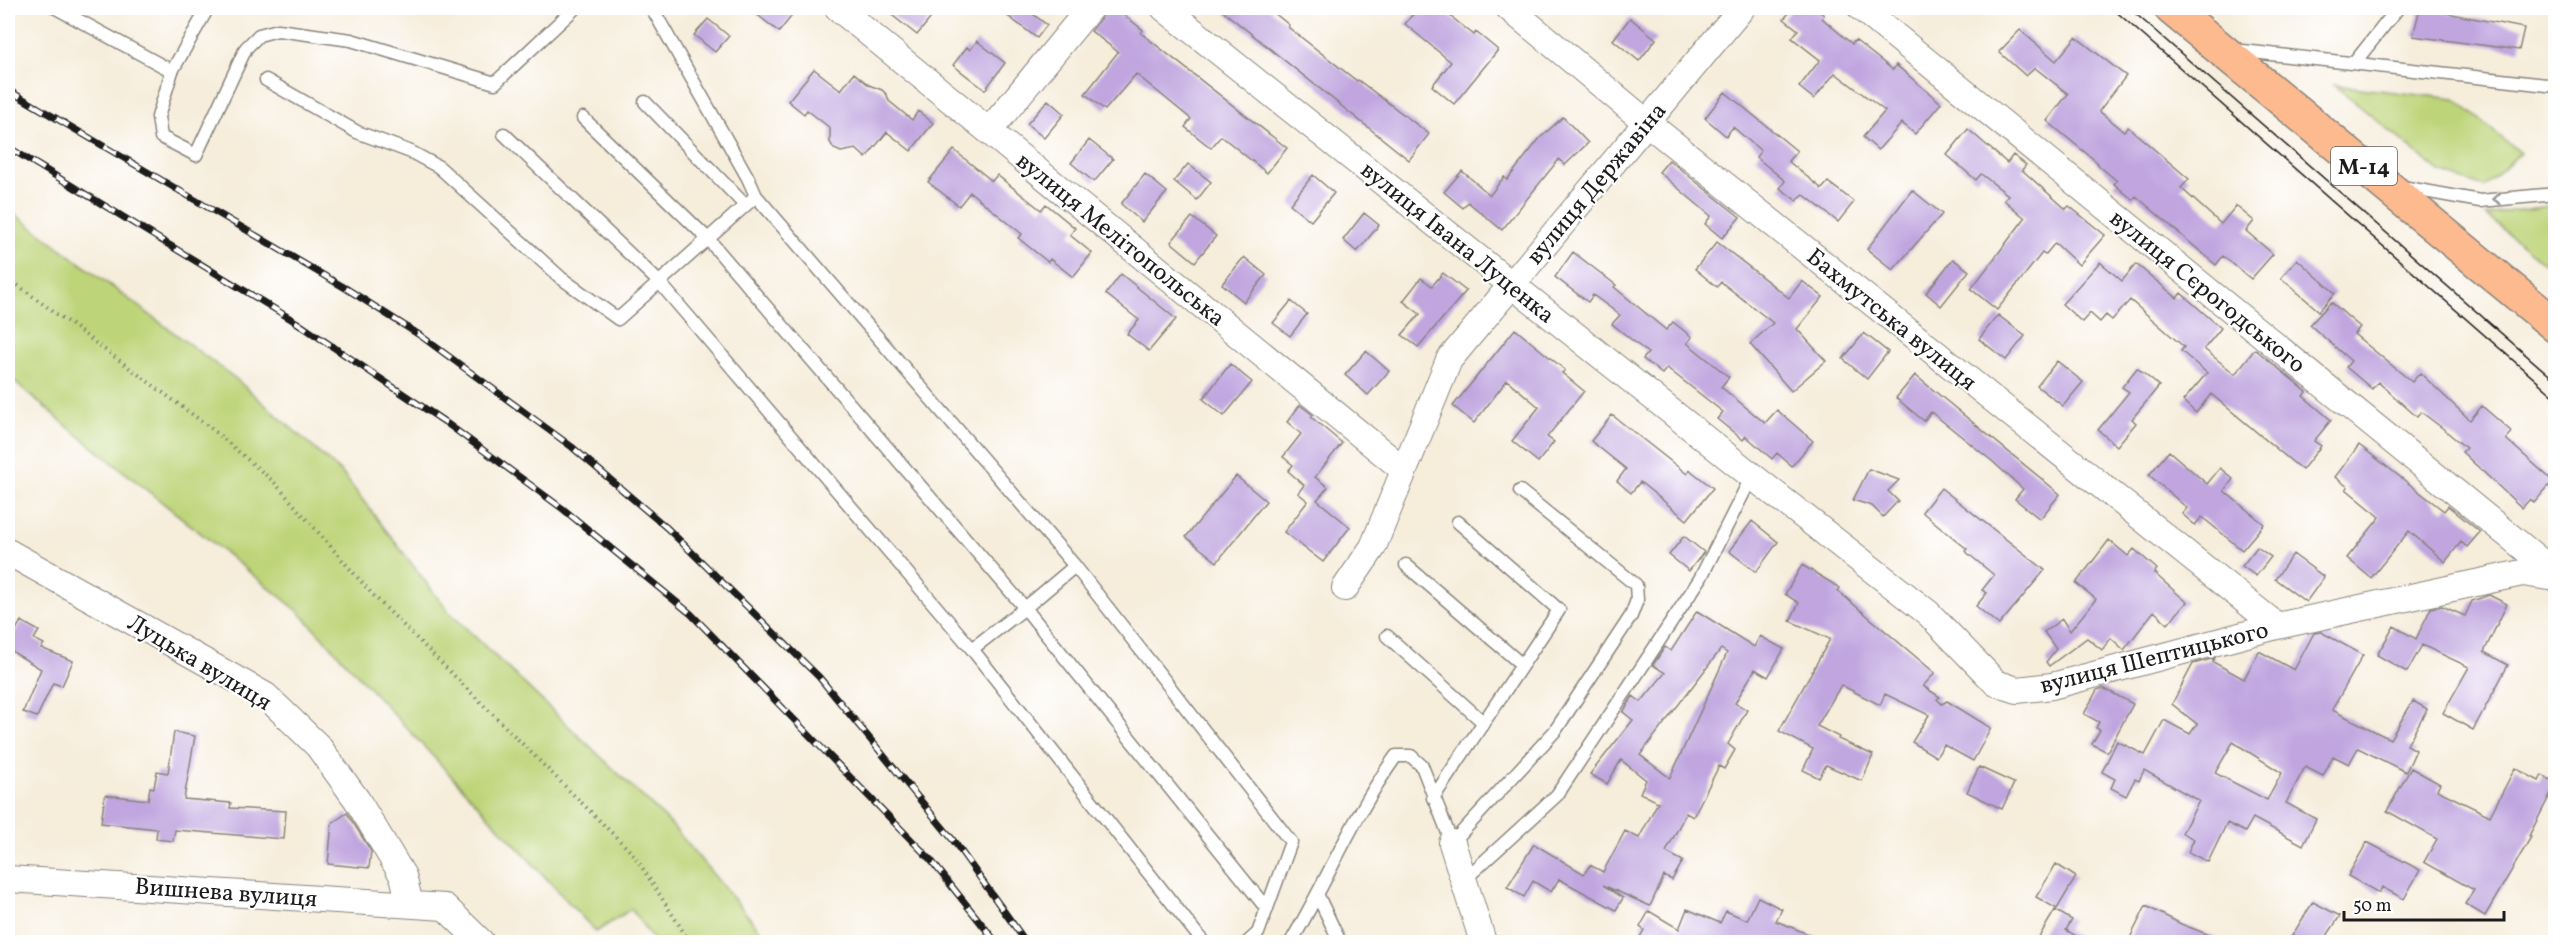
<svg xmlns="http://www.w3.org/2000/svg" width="2563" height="950" font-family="Vollkorn,serif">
	<rect width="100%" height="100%" fill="#fff"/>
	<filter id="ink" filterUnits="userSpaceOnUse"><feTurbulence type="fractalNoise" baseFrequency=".0167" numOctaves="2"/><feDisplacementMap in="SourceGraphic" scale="12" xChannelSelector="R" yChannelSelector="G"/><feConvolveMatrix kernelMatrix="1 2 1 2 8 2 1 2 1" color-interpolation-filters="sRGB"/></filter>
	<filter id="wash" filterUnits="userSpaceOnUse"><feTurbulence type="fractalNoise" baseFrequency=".008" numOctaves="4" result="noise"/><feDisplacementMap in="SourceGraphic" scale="24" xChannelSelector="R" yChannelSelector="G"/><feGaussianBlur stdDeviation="1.35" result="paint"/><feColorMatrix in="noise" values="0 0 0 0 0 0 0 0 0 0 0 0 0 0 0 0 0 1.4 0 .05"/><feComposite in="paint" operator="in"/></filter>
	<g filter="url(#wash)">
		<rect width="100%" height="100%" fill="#f6eddb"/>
		<!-- green -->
		<path fill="#bdd478" stroke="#6c784a" stroke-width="1.5" d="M2334 85 2455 99 2520 153 2484 187 2440 172Z
			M2555 205V272L2486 215Z
			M8 209 236 379 342 473 448 611 670 823 770 942H655L631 909 596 932 298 611 68 427 8 376Z"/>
		<g id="blocks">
			<!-- building -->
			<path fill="#c0a5df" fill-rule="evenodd" d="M749 8H798L779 32Z
				M883 8H939L917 35Z
				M997 8H1025L1047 25 1037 38Z
				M1109 8H1130L1124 15 1143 30 1141 33 1287 148 1267 173 1221 136 1211 148 1185 127 1191 119 1136 74 1105 110 1085 94 1118 52 1091 31Z
				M1219 8H1268L1289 25 1288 27 1357 81 1358 80 1429 134 1409 160Z
				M1418 8H1440L1474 35 1476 32 1498 50 1454 104 1432 86 1451 62 1405 24Z
				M1793 8H1814L1824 15 1822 18 1852 44 1855 40 1893 70 1896 65 1941 103 1915 134 1902 123 1878 150 1863 137 1885 111 1835 73 1814 99 1799 87 1820 60 1792 38 1798 30 1784 19Z
				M2420 8 2524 28 2519 50 2413 36Z
				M1630 18 1656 39 1639 61 1613 40Z
				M708 19 729 36 715 52 694 35Z
				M2020 30 2056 61 2076 37 2126 76 2099 111 2124 131 2128 127 2189 179 2181 188 2221 224 2236 206 2254 221 2246 231 2273 254 2251 279 2223 256 2216 265 2136 196 2133 200 2114 184 2117 181 2097 164 2098 163 2047 121 2068 94 2035 68 2026 76 1999 52Z
				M977 41 1005 63 985 90 953 65 967 47 970 50Z
				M814 69 841 90 854 73 869 85 882 90 887 95 889 101 912 120 918 111 933 123 911 151 887 132 866 158 856 149 841 152 834 149 830 142V128L807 110 804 114 788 101Z
				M1725 92 1797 151 1788 161 1822 189 1828 182 1854 202 1838 222 1803 194 1797 201 1780 188 1785 181 1756 157 1761 151 1733 127 1726 136 1705 118Z
				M1048 100 1064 114 1044 138 1027 124Z
				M1563 117 1588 143 1565 165 1559 159 1502 230 1468 202 1463 208 1444 192 1462 171 1490 195 1504 177 1507 180 1540 138Z
				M1968 129 2007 163 2013 155 2026 165 2022 170 2066 209 2069 206 2105 235 2079 265 2055 243 2045 255 2042 253 1997 310 1971 289 2025 218 2004 200 2008 195 1981 174 1976 180 1947 155Z
				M1089 140 1113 159 1094 182 1071 163Z
				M954 150 992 181 997 175 1041 210 1046 204 1075 228 1070 235 1092 253 1073 277 1050 259 1048 262 1018 238 1022 234 970 192 959 206 928 182Z
				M1669 160 1740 217 1722 238 1705 224 1711 216 1659 172Z
				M1188 164 1211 182 1197 200 1174 181Z
				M1145 174 1167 192 1142 222 1121 204Z
				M1313 175 1334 193 1311 221 1290 204Z
				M1912 190 1942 214 1893 270 1867 249Z
				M1364 213 1379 225 1357 252 1343 240Z
				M1192 217 1216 236 1195 262 1171 242Z
				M1717 242 1789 298 1802 281 1823 297 1797 329 1826 361 1791 391 1750 344 1773 323 1721 282 1717 287 1695 269Z
				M1573 252 1616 285 1614 287 1666 330 1673 322 1692 337 1687 343 1729 377 1721 387 1765 423 1777 410 1813 441 1792 466 1777 453 1772 459 1746 436 1743 440 1717 419 1723 412 1667 368 1662 374 1643 359 1648 353 1612 324 1620 315 1593 295 1588 302 1555 277Z
				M1244 257 1266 275 1244 302 1222 284Z
				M1953 259 1969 271 1941 306 1926 293Z
				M2297 259 2335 293 2319 311 2281 278Z
				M2100 262 2122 281 2136 264 2177 298 2181 293 2221 328 2204 349 2235 374 2255 349 2307 392 2303 396 2331 420 2314 441 2321 446 2302 470 2211 394 2196 413 2183 401 2207 373 2181 351 2184 347 2130 300 2112 320 2106 315 2100 322 2090 313 2082 322 2062 304Z
				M1443 273 1466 291 1418 347 1402 335 1420 314 1403 301 1421 278 1432 286Z
				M1121 274 1176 319 1149 351 1127 334 1139 320 1106 294Z
				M1291 301 1307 314 1290 336 1273 323Z
				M2331 302 2360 327 2354 334 2412 382 2420 373 2470 420 2482 406 2512 432 2506 439 2553 481 2534 503 2530 499 2522 508 2462 452 2466 448 2441 427 2421 412 2417 417 2378 382 2372 389 2346 367 2351 361 2310 325Z
				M1998 315 2025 336 2006 360 1979 339Z
				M1515 329 1565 370 1562 373 1584 391 1547 437 1554 442 1538 462 1512 441 1539 407 1507 380 1474 423 1453 406Z
				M1864 333 1888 352 1867 379 1843 359Z
				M1366 351 1389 371 1368 395 1345 375Z
				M2057 361 2083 382 2063 406 2037 386Z
				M1230 364 1252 382 1224 416 1203 399Z
				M2137 368 2159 386 2132 419 2136 423 2117 446 2098 430 2129 392 2122 387Z
				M1915 375 2060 494 2040 519 2015 499 2023 489 1992 461 1931 412 1924 421 1896 398Z
				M1300 405 1313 415 1311 417 1342 443 1315 477 1328 487 1317 500 1350 527 1323 562 1284 532 1308 501 1298 493 1304 485 1288 471 1293 465 1283 457 1301 434 1287 422Z
				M1612 415 1687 474 1690 470 1713 488 1687 520 1640 482 1631 493 1617 481 1626 469 1591 441Z
				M2359 445 2444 511 2448 506 2480 532 2467 547 2461 542 2445 562 2409 531 2371 578 2347 558 2380 517 2346 489 2348 487 2335 477Z
				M2169 451 2207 484 2220 468 2233 479 2224 491 2264 524 2242 550 2202 517 2195 525 2182 514 2187 508 2149 475Z
				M1869 469 1899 480 1888 491 1898 501 1883 517 1872 506 1853 500Z
				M1236 476 1266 501 1217 562 1186 537Z
				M1941 488 2045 570 1999 625 1976 606 1987 593 1982 590 1994 575 1965 551 1967 549 1922 512Z
				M1752 521 1778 542 1756 572 1729 551Z
				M1684 536 1704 552 1689 571 1669 555Z
				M2109 540 2128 556 2134 549 2157 569 2154 573 2187 602 2168 624 2154 611 2124 650 2111 638 2102 650 2087 638 2049 666 2046 662 2056 649 2044 632 2062 619 2070 631 2096 599 2076 583Z
				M2257 547 2271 557 2256 576 2242 566Z
				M2293 554 2324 577 2306 602 2275 579Z
				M1802 565 1840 588 1838 591 1935 673 1923 686 1940 697 1937 699 1942 704 1947 701 1991 728 1973 761 1944 745 1936 757 1912 742 1929 715 1885 694 1880 705 1841 685 1817 726 1839 737 1838 739 1873 755 1862 781 1826 765 1819 778 1803 770 1813 749 1779 731 1830 639 1790 621 1799 603 1785 594Z
				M2489 595 2507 604 2484 652 2508 665 2473 730 2443 713 2469 667 2422 645 2407 672 2377 655 2394 626 2416 639 2431 608 2442 606 2465 616 2472 601Z
				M1697 611 1754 647 1760 636 1784 649 1768 677 1755 669 1735 703 1747 710 1728 744 1735 750 1724 769 1719 766 1693 817 1686 813 1666 852 1683 861 1672 880 1664 876 1650 906 1603 885 1623 898 1616 910 1559 879 1551 892 1533 881 1524 897 1507 887 1534 844 1584 874 1590 865 1603 872 1625 831 1639 838 1658 802 1640 793 1646 780 1621 760 1607 784 1590 774 1633 720 1623 712 1633 696 1641 702 1665 673 1653 665 1665 647 1671 651ZM1721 649 1727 653 1670 778 1640 755Z
				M21 621 39 631 34 639 44 644 41 648 73 661 62 686 53 683 37 717 23 712 41 669 8 649V644Z
				M2321 632 2363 655 2332 710 2390 739 2413 701 2427 709 2407 745 2416 750 2406 772 2358 748 2349 764 2333 756 2323 776 2305 767 2286 803 2316 819 2303 845 2253 818 2245 832 2227 823 2208 862 2188 852 2194 839 2182 833 2199 801 2144 770 2139 781 2135 779 2126 796 2111 788 2115 779 2102 772 2117 741 2145 755 2164 720 2190 734 2197 724 2172 704 2193 664 2215 658 2213 662 2244 679 2259 651 2294 670 2314 633ZM2233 742 2282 773 2267 800 2215 773Z
				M2103 688 2133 704 2107 752 2092 744 2100 730 2096 728 2099 722 2084 714 2097 690Z
				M174 732 195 736 184 799 231 803 230 808 286 811 284 839 175 830 173 841 156 839 157 829 101 823 105 795 148 800 150 787 154 788 157 771 168 773Z
				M1979 767 2014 783 2002 809 1967 792Z
				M2411 768 2440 784 2437 790 2490 816 2515 768 2539 781 2542 775 2556 783 2529 836 2531 837 2485 916 2465 904 2474 890 2424 862 2437 839 2387 811Z
				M347 813 371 851 369 868 328 864 332 823Z
				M2367 842 2420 870 2404 899 2382 887 2379 893 2348 876Z
				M2056 864 2076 877 2057 909 2036 897Z
				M1758 897 1782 909 1776 921 1828 942H1637L1644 930 1640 927 1649 911 1679 929 1687 909 1720 923 1726 911 1747 920Z
				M2313 902 2340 916 2323 942H2288Z
				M2146 906 2181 924 2228 942H2128Z
				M2055 910 2072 920 2066 930 2086 942H2036Z"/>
		</g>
	</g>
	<g filter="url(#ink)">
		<use href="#blocks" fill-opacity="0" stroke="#89847c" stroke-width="1.5"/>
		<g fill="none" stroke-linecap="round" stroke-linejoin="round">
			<defs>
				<path id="service" d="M56 8 172 71
					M194 8 205 13 172 71 158 117 161 137 196 155 246 48 259 35 278 30 351 40 495 83 575 8
					M652 8 748 178 756 196 1075 566 1291 842 1258 933 1248 942
					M2234 50 2556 86
					M2355 62 2398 8
					M266 80 357 132 411 152 439 167 561 278 618 319 756 196
					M645 102 745 205
					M583 118 708 239 1025 608 1267 909
					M504 134 660 283 972 649 1203 942
					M2402 187 2480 201 2556 194
					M1406 565 1521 664
					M1387 636 1483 722
					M972 649 1025 608 1075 566
					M1433 798 1559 610 1458 522
					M1465 879 1557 795 1700 579 1752 476
					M1318 896 1340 942
					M1291 942C1327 881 1354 814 1396 756H1411L1422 766 1452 843 1555 731 1631 616 1637 600 1636 585 1520 491"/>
				<path id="minor" d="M838 8 1404 470
					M1164 8 1752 476 1928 613 1996 683 2017 690 2052 686 2277 626 2522 573 2556 578
					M1509 8 1646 122 2277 626
					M1861 8 2556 574
					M989 131 1090 8
					M8 552 266 696 318 746 357 800 403 876 410 904
					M1345 588 1373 547 1449 360 1742 8
					M1452 843 1483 942
					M8 879 445 907 481 942"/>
				<path id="primary" d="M2171 8 2556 326"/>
			</defs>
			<!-- service casing -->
			<use href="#service" stroke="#89847c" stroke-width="15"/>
			<!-- minor casing -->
			<use href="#minor" stroke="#89847c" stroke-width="28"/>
			<!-- primary casing -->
			<use href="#primary" stroke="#89847c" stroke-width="36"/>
			<!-- path -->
			<path stroke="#89847c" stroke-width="4" stroke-dasharray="1.5 4.5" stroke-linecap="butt" d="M8 278 212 429 274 482 373 595 634 855 690 942"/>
			<!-- service -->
			<use href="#service" stroke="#fff" stroke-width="12"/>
			<!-- minor -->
			<use href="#minor" stroke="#fff" stroke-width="26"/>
			<!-- primary -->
			<use href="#primary" stroke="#fcba8e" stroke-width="33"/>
			<!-- tram -->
			<path stroke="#1c1c1c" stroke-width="1.5" d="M2112 8 2556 398
				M2129 8 2556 381"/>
			<defs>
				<path id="rail" d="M8 90 347 289 421 336 572 447 667 528 819 677 953 840 1026 942
					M8 147 296 322 445 422 563 509 691 614 930 859 996 942"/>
			</defs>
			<!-- rail casing -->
			<use href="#rail" stroke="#1c1c1c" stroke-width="7"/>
			<!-- rail -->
			<use href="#rail" stroke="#fff" stroke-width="4.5" stroke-dasharray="14" stroke-linecap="butt"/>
		</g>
		<!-- one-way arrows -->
		<defs><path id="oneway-chevron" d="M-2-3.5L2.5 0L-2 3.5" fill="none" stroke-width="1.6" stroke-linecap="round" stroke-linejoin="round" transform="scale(1.5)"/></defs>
		<use stroke="#999" href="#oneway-chevron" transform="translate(2497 199) rotate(175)"/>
	</g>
	<g text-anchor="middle" stroke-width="4.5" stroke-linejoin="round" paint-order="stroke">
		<!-- shield labels -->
		<rect fill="#fff" stroke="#606060" stroke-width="1.5" x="2331" y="147" width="66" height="38" rx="4.5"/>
		<g font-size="22" font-weight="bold" fill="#1c1c1c">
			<text x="2364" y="174">М-14</text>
		</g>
		<!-- street labels -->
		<g font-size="24" fill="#1c1c1c" stroke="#fff">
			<text transform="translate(1596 183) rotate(-50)" y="8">вулиця Державіна</text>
			<text transform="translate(1121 239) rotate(39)" y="8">вулиця Мелітопольська</text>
			<text transform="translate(1458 242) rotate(39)" y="8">вулиця Івана Луценка</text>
			<text transform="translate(2208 291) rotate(39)" y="8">вулиця Сєрогодського</text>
			<text transform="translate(1892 319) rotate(39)" y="8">Бахмутська вулиця</text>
			<text transform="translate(2154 657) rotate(-14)" y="8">вулиця Шептицького</text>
			<text transform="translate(200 662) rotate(31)" y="8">Луцька вулиця</text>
			<text transform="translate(226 892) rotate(4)" y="8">Вишнева вулиця</text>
		</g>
	</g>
	<!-- margin -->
	<rect width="2563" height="950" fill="none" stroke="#fff" stroke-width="30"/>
	<!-- scale -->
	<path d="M2344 911v9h160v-9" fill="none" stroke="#1c1c1c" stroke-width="3"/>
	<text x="2353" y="911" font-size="18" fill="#1c1c1c" stroke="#ffffff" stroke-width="4.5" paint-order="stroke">50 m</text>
</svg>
